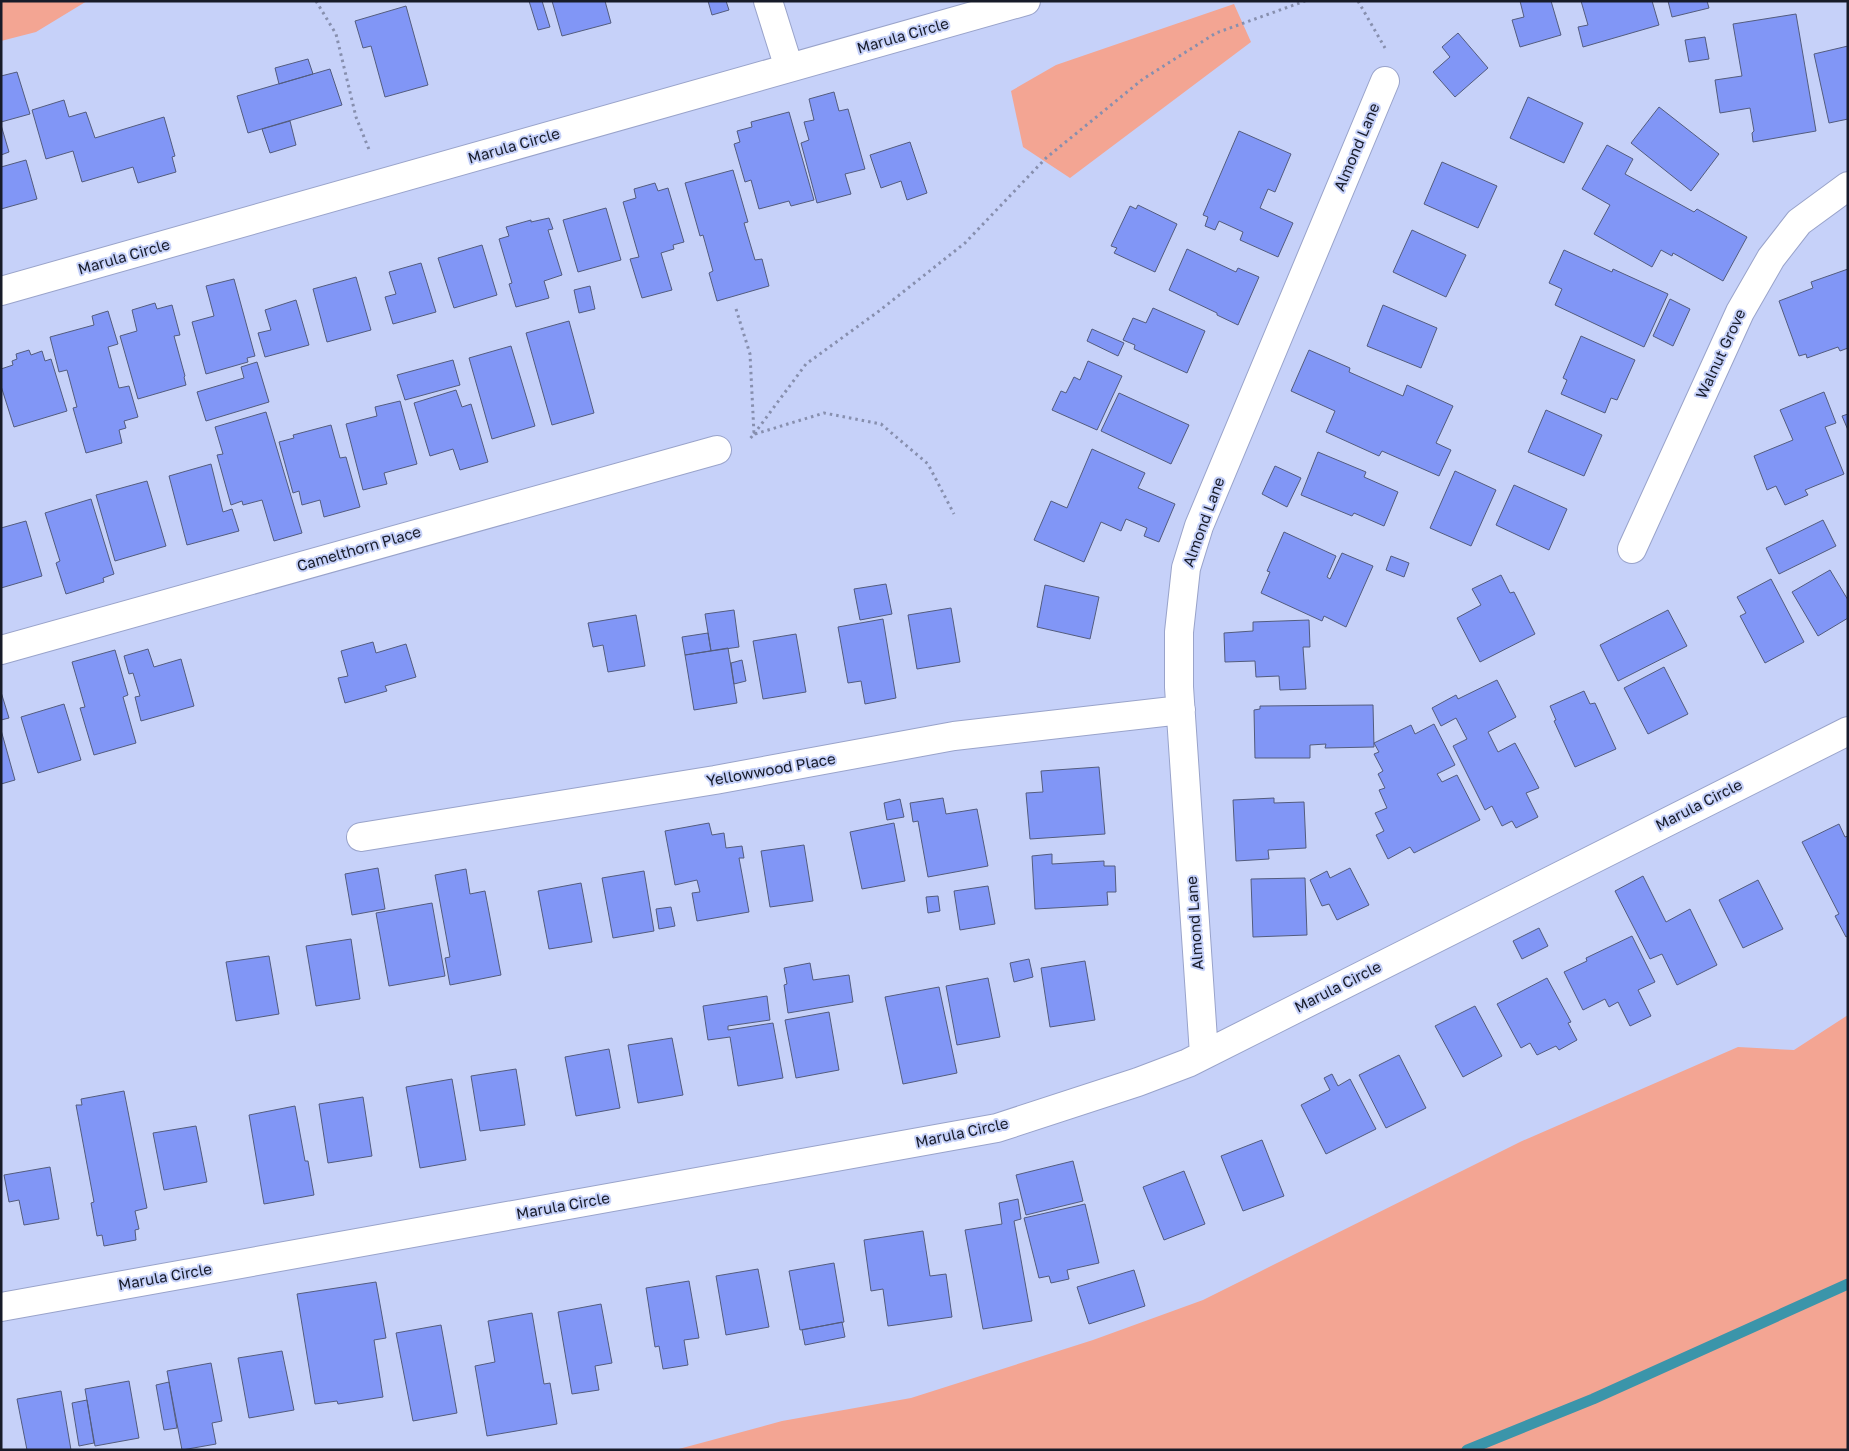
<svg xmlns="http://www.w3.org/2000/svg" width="1849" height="1451" font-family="'Golos Text',sans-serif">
	<rect width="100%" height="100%" fill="#c6d1f9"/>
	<!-- green -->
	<path fill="#f3a593" d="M1 1H87L36 32 1 41Z
		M1234 4 1251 42 1070 178 1023 147 1011 91 1056 65Z
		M1848 1015V1450H675L782 1421 911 1398 1093 1340 1203 1300 1522 1141 1738 1047 1794 1050Z"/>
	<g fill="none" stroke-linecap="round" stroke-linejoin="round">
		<!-- stream -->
		<path stroke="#3b95aa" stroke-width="11" d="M1467 1450 1593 1399 1848 1284"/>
	</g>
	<!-- building -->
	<path fill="#8196f6" stroke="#535c7e" d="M529 1H542L550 27 538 30Z
		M552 1H605L611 23 562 36Z
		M708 1H726L729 10 712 15Z
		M1520 1H1551L1561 35 1520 47 1512 20 1524 17Z
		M1581 1H1652L1659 25 1583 47 1578 27 1588 25Z
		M1668 1H1707L1709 8 1672 17Z
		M406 6 428 85 385 97 371 46 363 48 355 21Z
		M1796 14 1816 131 1753 142 1752 133 1754 131 1750 108 1720 113 1715 80 1742 76 1733 24Z
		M1458 33 1488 68 1455 97 1433 72 1450 57 1442 47Z
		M1705 37 1709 59 1689 62 1685 40Z
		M1848 46V119L1829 123 1814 54Z
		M308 59 313 74 279 84 275 68Z
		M330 69 342 105 248 133 237 96Z
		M17 72 30 114 1 122V76Z
		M834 92 839 111 848 109 865 169 845 174 851 194 817 203 801 143 809 140 804 122 814 120 809 99Z
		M1528 97 1583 123 1564 163 1510 138Z
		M64 100 69 117 86 112 95 138 164 117 175 156 172 157 176 172 138 183 133 167 82 182 73 151 46 159 32 110Z
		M1659 107 1719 154 1691 191 1631 143Z
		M789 112 814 200 791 206 789 201 759 209 751 180 745 182 734 144 740 142 737 131 752 127 751 122Z
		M290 121 296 145 270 153 262 129Z
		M1 125 9 152 1 155Z
		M1239 131 1291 154 1275 192 1268 189 1260 208 1293 223 1278 257 1240 240 1243 232 1219 221 1215 230 1205 226 1208 217 1203 215Z
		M910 142 927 193 907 200 901 181 881 188 870 155Z
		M1607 145 1633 159 1625 174 1694 212 1697 209 1747 237 1723 281 1673 253 1672 256 1661 250 1652 267 1594 234 1610 205 1582 189Z
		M26 160 37 199 1 209V167Z
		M1442 162 1497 186 1478 228 1424 204Z
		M733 170 748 222 744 223 755 260 762 259 769 286 717 301 709 273 713 271 703 235 700 236 685 183Z
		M655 183 658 191 668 188 684 242 673 245 674 249 661 253 672 290 642 298 630 259 639 257 623 202 636 198 634 189Z
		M1138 205 1177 224 1155 272 1114 253 1117 248 1111 246 1130 206 1136 209Z
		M606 208 621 260 578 272 563 220Z
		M549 218 553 229 548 230 562 275 544 281 549 298 516 307 509 284 512 283 499 239 509 236 506 227 531 220V222Z
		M1412 230 1466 255 1446 297 1393 272Z
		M482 245 497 295 454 308 438 258Z
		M1187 249 1236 272 1238 268 1259 277 1238 325 1217 315V313L1169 290Z
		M1564 250 1612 272 1613 269 1668 294 1644 347 1555 305 1562 289 1549 283Z
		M421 263 436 312 393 324 385 297 396 294 389 272Z
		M1848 269V348L1840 351 1838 347 1807 358 1806 354 1799 356 1779 301 1813 288 1811 282Z
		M356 277 371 330 327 342 313 289Z
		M234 279 255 356 247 358 248 362 206 374 192 322 214 316 206 286Z
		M590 286 595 309 579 313 574 290Z
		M1670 299 1690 309 1673 346 1653 336Z
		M296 300 309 345 265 357 258 333 271 330 265 310Z
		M155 303 157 309 172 305 180 335 174 336 185 376 184 377 186 385 138 399 120 336 137 331 132 310Z
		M1383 305 1437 328 1421 368 1367 346Z
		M1153 308 1205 331 1187 373 1134 349 1135 345 1123 340 1133 318 1146 323Z
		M108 311 118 344 108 347 119 388 129 386 138 417 124 421 126 428 119 430 122 443 86 453 73 408 77 407 67 370 59 372 50 337 94 325 92 316Z
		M569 321 594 413 552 425 526 333Z
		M1092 329 1124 343 1118 356 1087 341Z
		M1581 336 1635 360 1617 400 1611 398 1605 413 1561 394 1567 380 1563 378Z
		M511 346 535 426 492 439 469 358Z
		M29 350 31 355 42 351 45 361 51 359 67 411 14 427 1 386V369L13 365 12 361 17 359 16 354Z
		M1309 350 1350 368 1349 372 1403 396 1407 385 1453 406 1436 443 1451 450 1439 476 1382 451 1379 456 1326 432 1335 411 1291 391Z
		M453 360 460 385 405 400 397 375Z
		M1088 361 1122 376 1097 430 1052 410 1061 391 1066 393 1074 377 1080 380Z
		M257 362 269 402 206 421 197 392 244 378 241 367Z
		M456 390 462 407 471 404 488 462 460 470 453 449 430 456 414 403Z
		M1824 392 1836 423 1825 427 1844 474 1805 490 1808 495 1785 505 1776 486 1767 490 1754 456 1793 440 1780 410Z
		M1119 393 1189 425 1171 464 1101 431Z
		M400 401 417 464 384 473 387 484 363 490 346 424 377 416 375 407Z
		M1546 410 1602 435 1584 476 1528 452Z
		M266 412 302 533 274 541 262 500 243 505 242 501 231 505 217 455 223 454 215 427Z
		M1848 414V430L1842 416Z
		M331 425 340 458 346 457 360 507 324 517 320 500 302 505 299 491 293 493 279 442 294 438 293 435Z
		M1092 449 1145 473 1138 488 1175 504 1159 542 1144 536 1147 528 1126 519 1121 531 1101 522 1084 562 1034 540 1051 501 1067 508Z
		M1318 452 1366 472 1364 477 1398 492 1384 526 1354 513 1352 516 1301 495Z
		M211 464 223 512 232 509 239 531 187 545 169 476Z
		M1275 466 1301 478 1287 507 1262 494Z
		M1455 471 1496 490 1471 546 1430 528Z
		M147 481 166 546 115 561 96 495Z
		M1514 485 1567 509 1549 550 1496 525Z
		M91 499 114 574 103 578 104 582 66 594 56 563 60 561 45 513Z
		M1823 520 1836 546 1779 574 1766 548Z
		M26 521 42 576 1 588V528Z
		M1284 532 1336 556 1327 577 1330 579 1342 553 1373 566 1346 627 1324 616 1322 621 1261 593 1270 572 1267 571Z
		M1391 556 1409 563 1404 577 1386 570Z
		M1830 570 1848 600V618L1818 636 1792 592Z
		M1501 575 1510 593 1514 592 1535 634 1480 662 1457 618 1481 605 1472 589Z
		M1771 579 1804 642 1765 663 1740 616 1746 613 1737 597Z
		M886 584 892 614 860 620 854 589Z
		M1045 585 1099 597 1090 639 1037 627Z
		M951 608 960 662 917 669 908 615Z
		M734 610 739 647 711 651 705 614Z
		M1668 610 1687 646 1618 681 1600 645Z
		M636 615 645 666 608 672 603 645 593 647 588 623Z
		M883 619 896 698 865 704 861 681 848 683 838 627Z
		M1309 620 1310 647H1303L1306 689 1280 690 1279 676 1256 677 1255 661 1225 662 1224 633 1253 631V622Z
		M708 633 711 651 685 655 682 637Z
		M796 634 806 692 763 699 753 641Z
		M373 642 376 653 406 644 416 677 385 686 387 691 345 703 338 678 348 676 341 651Z
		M728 648 737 703 694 710 685 655Z
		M148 649 154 667 181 659 194 706 141 721 135 697 140 696 133 673 129 674 124 656Z
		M115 650 128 695 123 697 136 743 94 755 80 708 85 707 72 662Z
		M742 660 746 681 734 684 731 663Z
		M1664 667 1688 714 1648 734 1624 688Z
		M1497 680 1516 717 1488 732 1498 752 1515 743 1539 788 1526 793 1538 817 1516 828 1512 821 1502 826 1492 806 1485 810 1453 746 1467 739 1456 718 1441 726 1432 708 1456 695 1458 699Z
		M1584 691 1590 704 1595 703 1616 749 1575 767 1554 721 1556 720 1550 706Z
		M1 692 9 718 1 720Z
		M64 704 81 760 38 773 21 717Z
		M1373 705 1374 747 1325 748 1326 744 1310 745V758H1255L1254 710 1260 709V706Z
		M1434 724 1455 765 1437 774 1442 782 1457 775 1480 820 1414 853 1410 847 1388 859 1376 835 1384 831 1375 813 1387 808 1379 790 1385 788 1378 774 1383 771 1374 754 1379 752 1374 743 1411 725 1415 734Z
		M1 730 15 780 1 784Z
		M1099 767 1105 834 1030 839 1026 793 1043 792 1041 771Z
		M943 798 946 814 977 809 988 866 928 877 918 821 913 822 910 803Z
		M1274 798V803L1304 802 1306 848 1268 850 1269 859 1236 861 1233 800Z
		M900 799 904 817 887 820 884 803Z
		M709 823 712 835 724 833 726 848 742 846 744 858H739L749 912 697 921 692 893 700 892 697 880 675 885 665 831Z
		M894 823 905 881 862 889 850 832Z
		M1839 824 1845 837 1848 836V936L1846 937 1835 916 1839 914 1802 842Z
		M804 845 813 901 770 907 761 851Z
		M1052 854V864L1104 861V866H1115L1116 892H1107L1108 905 1035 909 1032 856Z
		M378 868 385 909 352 915 345 874Z
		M1350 868 1369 905 1337 920 1329 904 1322 906 1310 880 1327 871 1330 878Z
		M466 869 470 894 485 891 501 975 450 985 445 958 450 957 435 875Z
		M644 871 654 931 613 938 602 878Z
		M1643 876 1666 922 1690 909 1717 965 1677 985 1662 954 1650 959 1615 891Z
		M1305 878 1307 935 1253 937 1251 879Z
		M1758 880 1783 929 1743 948 1719 900Z
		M581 883 592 942 549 949 538 891Z
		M988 886 995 924 960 930 954 891Z
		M938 896 940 911 928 913 926 897Z
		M432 903 445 976 389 986 376 913Z
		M671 907 675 926 659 929 656 909Z
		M1539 928 1548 946 1522 959 1513 941Z
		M1632 936 1655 982 1638 990 1651 1016 1630 1026 1618 1002 1609 1007 1605 999 1583 1010 1564 972 1587 961 1586 958Z
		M351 939 360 999 316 1006 306 946Z
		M269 956 279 1014 236 1021 226 962Z
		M1029 959 1033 977 1014 982 1010 963Z
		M1085 961 1095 1020 1050 1027 1041 968Z
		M810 963 813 980 849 975 853 1002 788 1013 784 985 787 984 784 968Z
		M988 978 1000 1037 957 1045 946 986Z
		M1547 978 1571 1022 1568 1023 1577 1040 1559 1050 1556 1046 1537 1055 1530 1043 1521 1048 1497 1004Z
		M939 987 957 1073 903 1084 885 997Z
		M767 996 770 1020 728 1026V1030L773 1023 783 1078 738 1086 730 1037 708 1040 703 1006Z
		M1475 1006 1502 1056 1463 1077 1435 1026Z
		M829 1012 839 1070 796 1078 785 1020Z
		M672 1038 683 1095 638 1103 628 1045Z
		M609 1049 620 1108 576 1116 565 1057Z
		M1399 1055 1426 1108 1386 1128 1359 1075Z
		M516 1069 525 1125 480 1131 471 1076Z
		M1332 1074 1338 1086 1350 1079 1376 1129 1326 1154 1301 1105 1330 1090 1324 1078Z
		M452 1079 466 1160 420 1168 406 1087Z
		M124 1091 147 1208 135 1211 139 1229 135 1230 136 1240 104 1246 102 1235 97 1236 91 1203 94 1202 76 1105H82L81 1099Z
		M363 1097 372 1156 328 1163 319 1104Z
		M295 1106 305 1161H308L314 1195 264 1204 249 1115Z
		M196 1126 207 1182 164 1190 153 1133Z
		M1262 1140 1284 1196 1243 1211 1221 1156Z
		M1073 1161 1083 1201 1026 1215 1016 1175Z
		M50 1167 59 1219 24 1225 19 1200 9 1202 4 1175Z
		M1184 1171 1205 1224 1164 1240 1143 1187Z
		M1018 1199 1021 1219 1014 1221 1032 1321 983 1329 965 1230 1002 1224 999 1203Z
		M1085 1204 1099 1263 1067 1270 1069 1279 1051 1283 1049 1276 1039 1278 1024 1218Z
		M923 1231 930 1276 946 1274 952 1317 888 1326 883 1289 871 1291 864 1240Z
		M834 1263 844 1322 800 1330 789 1271Z
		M758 1269 769 1327 726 1335 716 1276Z
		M1134 1270 1145 1306 1089 1324 1077 1287Z
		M689 1281 699 1338 684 1340 688 1365 663 1369 659 1346 655 1347 646 1288Z
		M376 1282 386 1338 374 1340 383 1397 338 1404 337 1401 315 1404 297 1294Z
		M601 1304 612 1363 595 1366 599 1390 572 1394 558 1312Z
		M532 1313 544 1384 550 1383 557 1424 487 1436 475 1366 495 1362 488 1321Z
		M842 1322 845 1337 805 1345 802 1330Z
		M441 1325 457 1413 413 1421 396 1333Z
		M282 1351 294 1410 249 1418 238 1358Z
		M211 1363 222 1421 212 1423 216 1444 182 1450 167 1371Z
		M129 1381 139 1438 95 1446 85 1389Z
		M169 1382 177 1428 164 1430 156 1385Z
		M61 1391 71 1450H27L17 1399Z
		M87 1400 94 1443 79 1446 72 1403Z"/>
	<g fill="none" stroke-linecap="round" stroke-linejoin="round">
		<defs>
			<path id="street" d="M768 1 789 68
				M1 291 1026 1
				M1632 549 1740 312 1771 258 1799 222 1848 186
				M1 650 717 450
				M361 837 715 780 954 736 1181 710
				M1204 1054 1179 687V632L1186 568 1199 526 1385 81
				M1 1307 997 1128 1138 1082 1188 1063 1848 731"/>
		</defs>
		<!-- street casing -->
		<use href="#street" stroke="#99a3ca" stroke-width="30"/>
		<!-- path -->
		<path stroke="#878fae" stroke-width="3" stroke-dasharray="2.5 4" stroke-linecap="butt" d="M316 1 336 34 356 117 370 152
			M1358 1 1385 48
			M736 309 750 354 754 434 748 441
			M754 434 806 364 879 311 965 243 1046 158 1143 79 1216 33 1305 1
			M755 434 824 413 881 424 928 464 954 514"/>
		<!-- street -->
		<use href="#street" stroke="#fff" stroke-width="28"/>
	</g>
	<g text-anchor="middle" stroke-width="4" stroke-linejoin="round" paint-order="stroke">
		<!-- street labels -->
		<g font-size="15" fill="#171b29" stroke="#c6d1f9">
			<text transform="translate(903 36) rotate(-16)" y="5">Marula Circle</text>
			<text transform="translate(514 146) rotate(-16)" y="5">Marula Circle</text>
			<text transform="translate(1357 147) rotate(-67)" y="5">Almond Lane</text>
			<text transform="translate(124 257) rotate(-16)" y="5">Marula Circle</text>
			<text transform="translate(1721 354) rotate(-65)" y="5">Walnut Grove</text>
			<text transform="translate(1204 522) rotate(-70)" y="5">Almond Lane</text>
			<text transform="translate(359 549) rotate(-16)" y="5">Camelthorn Place</text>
			<text transform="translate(771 770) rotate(-10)" y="5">Yellowwood Place</text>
			<text transform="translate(1699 805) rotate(-27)" y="5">Marula Circle</text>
			<text transform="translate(1195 923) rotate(-94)" y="5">Almond Lane</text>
			<text transform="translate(1338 987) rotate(-27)" y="5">Marula Circle</text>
			<text transform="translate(962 1133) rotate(-12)" y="5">Marula Circle</text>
			<text transform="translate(563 1206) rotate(-10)" y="5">Marula Circle</text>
			<text transform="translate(165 1277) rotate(-10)" y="5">Marula Circle</text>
		</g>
	</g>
	<!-- border -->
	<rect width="1849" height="1451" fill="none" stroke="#171b29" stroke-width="5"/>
</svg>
